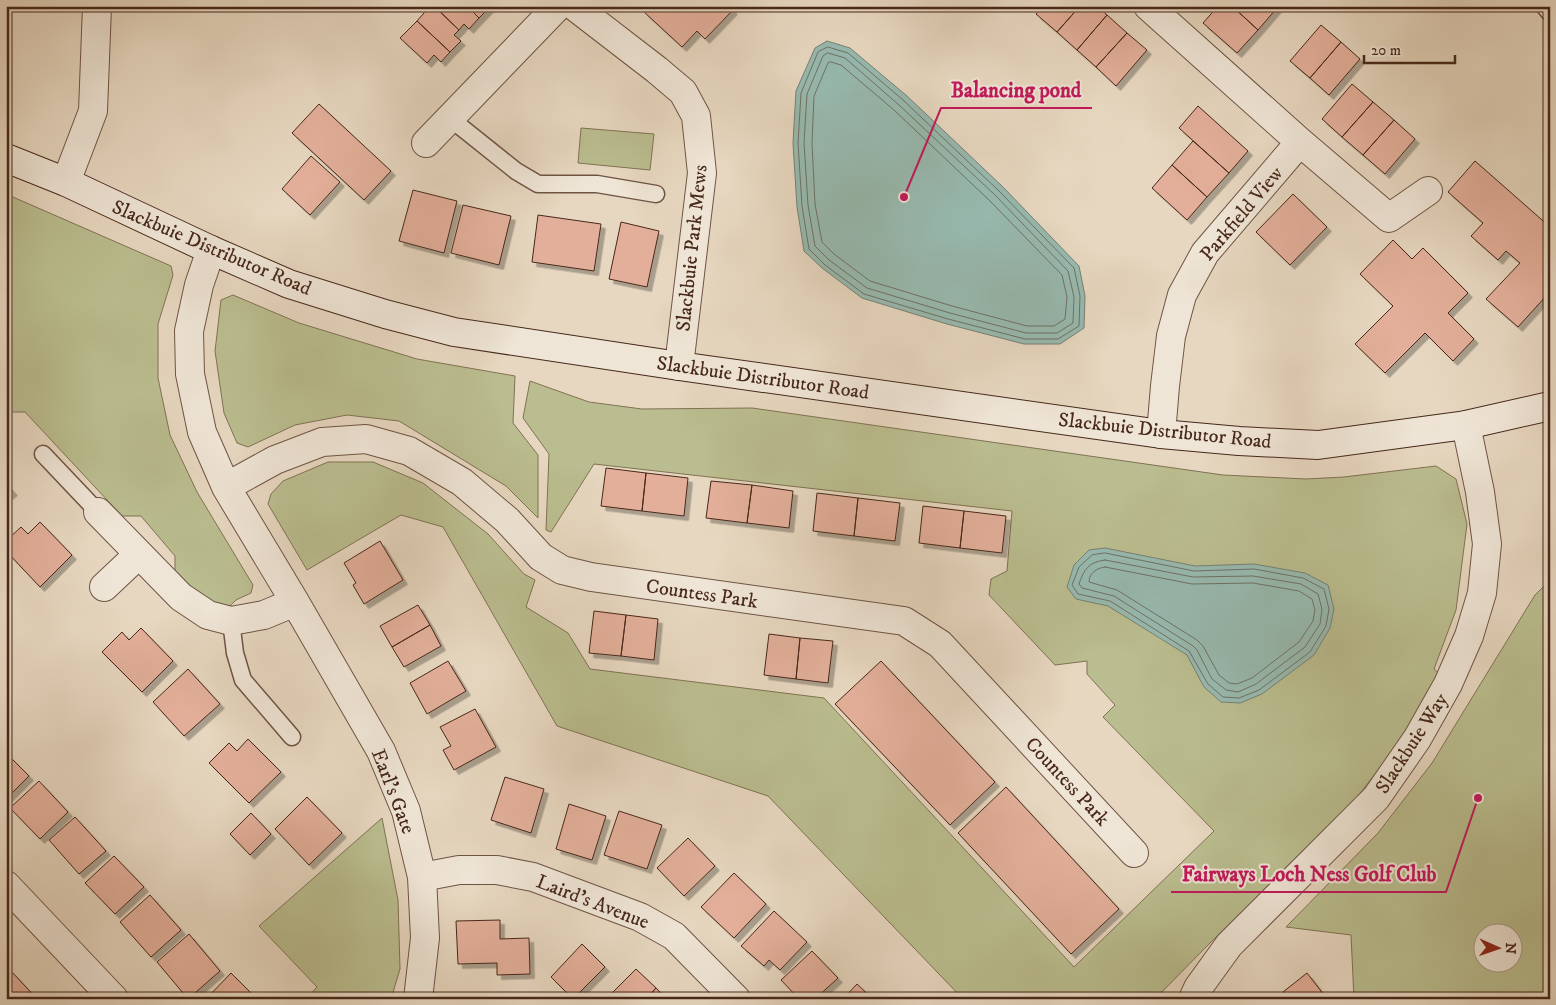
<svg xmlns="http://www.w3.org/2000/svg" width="1556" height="1005" font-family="'IM FELL DW Pica',serif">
	<defs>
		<filter id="shadow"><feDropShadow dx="4.5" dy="4.5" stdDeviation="0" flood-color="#0004"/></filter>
	</defs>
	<rect width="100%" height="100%" fill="#e7d7c0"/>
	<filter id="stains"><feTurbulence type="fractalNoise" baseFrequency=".004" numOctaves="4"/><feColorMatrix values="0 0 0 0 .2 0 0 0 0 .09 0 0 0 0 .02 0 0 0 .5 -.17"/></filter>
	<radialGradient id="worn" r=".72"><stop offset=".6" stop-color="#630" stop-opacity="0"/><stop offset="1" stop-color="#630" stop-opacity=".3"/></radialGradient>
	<!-- green -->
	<path fill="#babd8f" stroke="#807254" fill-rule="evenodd" d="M581 128 654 134 650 170 578 163Z
		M6 194 171 266 173 275 158 324V378L170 435 197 492 253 585 251 593 236 600 229 607 205 600 175 573V556L141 516H122L25 412H13L6 419Z
		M233 295 299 323 417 359 515 376 513 423 538 455V518L506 486 399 421 347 415 295 425 248 447 237 443 224 413 215 351 221 300Z
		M530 381 589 402 642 409 752 408 1223 475 1306 479 1344 477 1436 466 1456 479 1467 524 1456 610 1434 669 1441 675 1408 732 1347 810 1211 942 1155 999H963L768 796 557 726 443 527 401 515 307 570 268 504 271 494 283 481 328 462H373L423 483 488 534 524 574 535 580 526 607 568 633 590 669 824 698 1074 967 1214 831 1103 717 1115 705 1087 674V661L1055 665 989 595 991 579 1007 571 1012 511 594 464 551 532 546 530 549 454 523 418Z
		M1550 580V999H1354L1351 935 1286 927 1378 833 1432 763 1535 595ZM1484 932H1514V962H1484Z
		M382 818 398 900 400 969 391 999H306L317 987 259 926Z"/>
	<!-- water -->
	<path fill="#97bab0" stroke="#778074" d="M827 41 850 48 907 96 1003 187 1079 266 1085 296 1084 328 1060 344H1024L947 324 862 298 822 268 804 251 797 207 793 143 796 91 815 48Z
		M1105 548 1195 566 1254 564 1305 573 1328 585 1334 609 1330 628 1314 655 1262 694 1240 703 1221 702 1204 687 1187 655 1108 606 1076 599 1067 587 1074 565 1089 550Z"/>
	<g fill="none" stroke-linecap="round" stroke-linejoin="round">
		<!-- shore -->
		<path stroke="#6f7165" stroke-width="1" d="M828 47 848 53 903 100 999 191 1074 268 1080 296 1079 326 1058 339H1025L948 319 864 294 825 265 809 249 802 206 798 143 801 93 818 52Z
			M828 53 845 58 899 105 995 195 1068 271 1074 297 1073 323 1057 333H1026L950 313 867 288 829 260 815 246 808 205 804 143 807 94 823 56Z
			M831 62 841 65 894 110 990 201 1062 275 1067 297 1065 319 1054 326H1027L952 306 870 281 834 254 822 242 815 204 812 143 814 96 828 63Z
			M1105 553 1194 571 1254 569 1303 578 1324 589 1329 609 1326 626 1310 652 1259 690 1239 698 1223 697 1208 684 1189 651 1110 601 1078 594 1072 585 1079 567 1092 555Z
			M1105 560 1193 577 1253 576 1301 584 1318 594 1322 609 1320 624 1305 647 1256 684 1238 692 1226 690 1212 679 1197 650 1193 646 1114 596 1082 588 1079 584C1084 569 1089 562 1105 560Z
			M1105 567 1192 584 1253 583 1299 591 1312 599 1315 610 1313 621 1299 642 1252 678 1237 684 1229 683 1219 675 1203 646 1197 640 1117 590 1089 582C1089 573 1097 568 1105 567Z"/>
	</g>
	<!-- building -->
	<path fill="#e3af9a" stroke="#47281a" filter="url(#shadow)" d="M430 6H434L459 30 454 35 461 41 450 52 417 21Z
		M434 6H467L479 18 469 29 464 24 459 30Z
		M467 6H489L490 7 479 18Z
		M647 6H728L733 10 705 39 697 31 682 47 643 11Z
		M1043 6H1080L1057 32 1036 14Z
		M1080 6H1097L1107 15 1077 50 1057 32Z
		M1218 6H1232L1258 30 1237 53 1203 23Z
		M1232 6H1275L1277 8 1258 30Z
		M1107 15 1127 33 1096 67 1077 50Z
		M417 21 450 52 441 62 434 55 427 63 400 38Z
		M1321 25 1341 42 1310 78 1290 61Z
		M1127 33 1147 50 1116 86 1096 67Z
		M1341 42 1360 59 1329 95 1310 78Z
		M1352 84 1373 102 1342 137 1322 119Z
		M1373 102 1394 120 1363 155 1342 137Z
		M319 104 391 171 364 200 292 133Z
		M1198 106 1248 151 1229 173 1179 128Z
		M1394 120 1415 139 1385 174 1363 155Z
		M1193 141 1229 173 1207 197 1172 165Z
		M311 156 340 182 310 215 282 189Z
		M1475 161 1550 227V298L1547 295 1518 327 1486 299 1520 263 1506 251 1498 260 1471 236 1483 223 1448 192Z
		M1172 165 1207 197 1187 220 1152 188Z
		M413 190 457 201 444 253 399 241Z
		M1293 194 1327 227 1290 265 1256 232Z
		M463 205 511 216 499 265 451 253Z
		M538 215 601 224 594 271 532 262Z
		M621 222 659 231 647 287 609 279Z
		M1393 240 1412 259 1423 248 1468 293 1448 313 1474 339 1453 361 1425 333 1385 373 1355 344 1393 306 1360 274Z
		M606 468 646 473 642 511 601 506Z
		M646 473 688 478 684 516 642 511Z
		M711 481 752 485 747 523 706 518Z
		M6 484 13 491 6 497Z
		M752 485 793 491 789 528 747 523Z
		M817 493 858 498 854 536 813 531Z
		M858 498 900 503 895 541 854 536Z
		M923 506 964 511 960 548 919 543Z
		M964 511 1006 516 1002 553 960 548Z
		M40 522 72 555 40 587 6 551V541L21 527 28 534Z
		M380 541 403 580 364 604 353 585 356 583 344 563Z
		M418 605 430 625 392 647 380 626Z
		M594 611 626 615 621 656 589 653Z
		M626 615 658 619 654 660 621 656Z
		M430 625 441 646 404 667 392 647Z
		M141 628 173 661 142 692 102 652 122 632 129 640Z
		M769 634 800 638 796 679 764 675Z
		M800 638 833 641 828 683 796 679Z
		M448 661 466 691 427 714 410 683Z
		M881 661 995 782 950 825 835 704Z
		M188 669 220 704 184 736 153 702Z
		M475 709 496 747 454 770 443 750 451 746 440 727Z
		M248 739 281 772 249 803 209 763 229 743 237 751Z
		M6 753 29 776 6 799Z
		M505 777 544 789 531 833 491 820Z
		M39 781 68 812 40 839 10 808Z
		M1006 787 1119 909 1071 954 958 833Z
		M307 797 342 833 309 865 275 829Z
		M569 804 606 816 592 860 556 849Z
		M619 811 662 825 647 869 604 855Z
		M251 813 271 834 250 855 230 834Z
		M75 817 106 851 79 874 49 840Z
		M688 838 715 866 684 896 657 868Z
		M114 856 144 887 115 914 85 883Z
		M734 873 766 904 734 938 701 907Z
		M150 895 181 930 151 957 120 922Z
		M774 911 807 942 780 970 769 960 764 966 741 946Z
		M500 920V939L529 938 530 974 497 975V963L458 964 456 921Z
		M189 934 220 971 188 999 157 962Z
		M582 944 605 967 573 999 551 977Z
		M812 951 838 978 815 999H799L781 980Z
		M636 969 656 988 646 999H606Z
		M12 972 37 999H6V977Z
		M231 973 251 993 245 999H206Z
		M1307 973 1324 995 1320 999H1289L1283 992Z
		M857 984 873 999H843Z
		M656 988 666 999H646Z
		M251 993 257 999H245Z"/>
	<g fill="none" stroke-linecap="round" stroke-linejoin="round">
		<defs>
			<path id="lane" d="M1544 6 1550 13
				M451 119 516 171 538 184H597L656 194
				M43 454 98 512
				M231 621 235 653 243 680 292 737"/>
			<path id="street" d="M574 6 657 70 683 92 696 116 702 173 679 366
				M1148 6 1300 142 1389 218 1428 191
				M426 143 558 6
				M66 182 93 111 97 6
				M211 250 199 285 189 331 190 374 202 432 226 487 295 602 381 751 406 811 422 877 425 938 418 999
				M1161 434 1165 386 1171 336 1182 295 1205 253 1300 142
				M226 487 275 460 322 442 366 439 409 451 462 482 507 520 541 557 562 570 591 577 904 621 940 644 1134 853
				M98 512 181 597 208 615 231 621 264 615 295 602
				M104 587 139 554
				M422 877 459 870H497L533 877 640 917 674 936 736 999
				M6 885 114 999
				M1193 999 1198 988 1229 945 1376 798 1417 739 1448 684 1469 636 1482 593 1487 544 1480 492 1466 425"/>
			<path id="secondary" d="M6 158 66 182 211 250 289 284 385 314 454 332 679 366 1161 434 1239 441 1318 445 1466 425 1550 406"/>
		</defs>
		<!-- lane casing -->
		<use href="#lane" stroke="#6f5444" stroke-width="19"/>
		<!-- street casing -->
		<use href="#street" stroke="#6f5444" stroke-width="30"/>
		<!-- secondary casing -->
		<use href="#secondary" stroke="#47281a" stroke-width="30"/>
		<!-- lane -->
		<use href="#lane" stroke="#efe5d6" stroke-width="16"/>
		<!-- street -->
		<use href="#street" stroke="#efe5d6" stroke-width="28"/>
		<!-- secondary -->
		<use href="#secondary" stroke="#efe5d6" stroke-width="28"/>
	</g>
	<g text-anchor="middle" stroke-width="4" stroke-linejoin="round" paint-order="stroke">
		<!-- street labels -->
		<g font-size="20" fill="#47281a" stroke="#efe5d6">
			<text transform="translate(1241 213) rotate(-50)" y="7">Parkfield View</text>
			<text transform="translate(212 247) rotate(23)" y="7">Slackbuie Distributor Road</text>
			<text transform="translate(691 248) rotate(-84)" y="7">Slackbuie Park Mews</text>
			<text transform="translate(763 377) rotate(8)" y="7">Slackbuie Distributor Road</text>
			<text transform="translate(1165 430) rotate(6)" y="7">Slackbuie Distributor Road</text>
			<text transform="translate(702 593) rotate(8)" y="7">Countess Park</text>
			<text transform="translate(1411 743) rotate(-57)" y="7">Slackbuie Way</text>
			<text transform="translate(1068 781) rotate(47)" y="7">Countess Park</text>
			<text transform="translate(394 791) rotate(69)" y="7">Earl's Gate</text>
			<text transform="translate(593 901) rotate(21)" y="7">Laird's Avenue</text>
		</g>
	</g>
	<!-- callouts -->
	<path fill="none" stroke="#c2185b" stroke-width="2" d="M904 197L941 108H1092M1478 798L1446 892H1171"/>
	<g fill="#c2185b" stroke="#efe5d6" stroke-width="2">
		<circle cx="904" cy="197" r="5"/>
		<circle cx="1478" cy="798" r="5"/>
	</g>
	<g font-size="21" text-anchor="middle" font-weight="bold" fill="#c2185b" stroke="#efe5d6" stroke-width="4" stroke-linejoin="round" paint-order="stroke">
		<text x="1016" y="97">Balancing pond</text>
		<text x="1309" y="881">Fairways Loch Ness Golf Club</text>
	</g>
	<!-- margin -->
	<rect width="1556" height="1005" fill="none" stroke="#e7d7c0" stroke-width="25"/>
	<rect x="8" y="8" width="1541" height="990" fill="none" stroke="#47281a" stroke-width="2.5"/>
	<rect x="12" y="12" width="1531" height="980" fill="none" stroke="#47281a"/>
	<!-- north arrow -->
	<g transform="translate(1498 948) rotate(92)"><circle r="24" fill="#efe5d6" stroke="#ac998b"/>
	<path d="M0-4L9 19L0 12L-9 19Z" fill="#8f2418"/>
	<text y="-8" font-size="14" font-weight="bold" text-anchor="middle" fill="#47281a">N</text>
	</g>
	<!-- scale -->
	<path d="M1364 55v8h91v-8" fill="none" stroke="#47281a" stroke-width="2.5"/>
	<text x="1371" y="55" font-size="15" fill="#47281a" stroke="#efe5d6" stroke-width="4" paint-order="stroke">20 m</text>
	<rect width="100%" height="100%" filter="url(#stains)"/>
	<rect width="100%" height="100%" fill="url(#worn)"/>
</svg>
